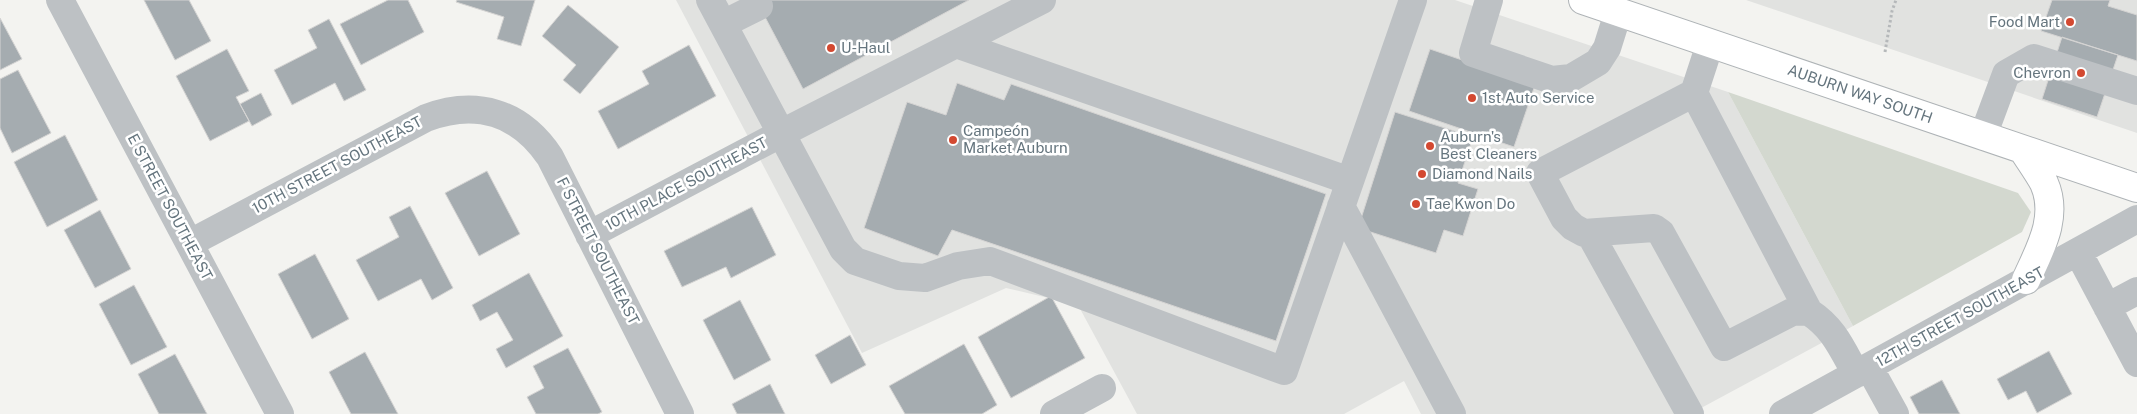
<svg xmlns="http://www.w3.org/2000/svg" width="2137" height="414" font-family="'Public Sans',sans-serif">
	<rect width="100%" height="100%" fill="#f3f3f0"/>
	<!-- built -->
	<path fill="#e1e2e0" d="M676 0H1455L1728 92 1853 326 1690 414H1421L1404 381 1344 414H1137L1078 305 1006 288 862 353Z
		M1746 0H2137V133L1932 63Z"/>
	<!-- green -->
	<path fill="#d3d8cf" d="M1728 92 2018 193 2031 212 2022 232 1853 326Z"/>
	<!-- building -->
	<path fill="#a5acb0" stroke="#d5d4d3" d="M144 0H189L211 41 175 60Z
		M388 0H408L424 32 361 65 340 24Z
		M457 0H535L521 46 497 39 504 17 456 2Z
		M756 0H969L803 89Z
		M2052 0H2110L2108 6 2137 15V61L2041 31Z
		M568 5 619 47 580 94 563 80 576 65 542 36Z
		M0 18 22 59 0 70Z
		M329 19 366 90 344 101 335 83 292 105 274 70 317 48 308 30Z
		M2062 37 2118 55 2097 117 2042 99Z
		M689 45 716 96 618 149 598 111 649 84 642 71Z
		M227 49 249 91 236 97 249 121 210 141 176 76Z
		M1430 49 1535 85 1514 147 1409 111Z
		M18 70 51 133 12 153 0 128V79Z
		M957 83 1004 100 1011 84 1326 194 1276 341 952 230 938 256 864 228 907 102 946 115Z
		M261 93 272 115 252 126 240 104Z
		M1395 112 1473 137 1458 183 1478 189 1463 236 1444 230 1436 253 1358 228Z
		M65 135 98 200 47 227 14 162Z
		M487 171 520 234 479 256 445 193Z
		M410 206 453 288 432 300 421 279 378 301 356 260 399 237 389 217Z
		M752 207 776 255 731 278 726 267 682 287 664 251Z
		M100 210 131 269 95 288 64 230Z
		M315 254 349 319 312 339 278 274Z
		M529 273 563 336 506 368 496 349 513 340 497 312 480 321 472 305Z
		M134 285 167 347 131 365 99 304Z
		M1051 296 1085 358 1011 398 978 337Z
		M740 300 771 360 734 380 703 320Z
		M850 335 866 365 831 384 815 355Z
		M964 344 997 405 982 414H905L889 386Z
		M568 348 602 412 598 414H536L527 397 544 388 533 366Z
		M2049 351 2072 394 2037 413 2026 391 2008 400 1997 379Z
		M365 352 398 414H351L329 372Z
		M175 354 207 414H159L138 374Z
		M1942 380 1960 414H1919L1910 397Z
		M770 384 785 414H737L732 404Z"/>
	<g fill="none" stroke-linecap="round" stroke-linejoin="round">
		<defs>
			<path id="major" d="M1583 0 2137 188
				M2023 150C2030 161 2038 172 2044 183 2059 217 2040 249 2026 280"/>
		</defs>
		<!-- major casing -->
		<use href="#major" stroke="#aeb3b6" stroke-width="30"/>
		<!-- path -->
		<path stroke="#b5b8ba" stroke-width="3" stroke-dasharray="2.5 2.5" stroke-linecap="butt" d="M1885 52 1892 11 1896 0"/>
		<!-- minor -->
		<path stroke="#bdc1c4" stroke-width="28" d="M60 0 280 414
			M710 0 843 249 855 261 899 276 925 278 958 266 990 261 1284 371 1413 0
			M1489 0 1473 53 1552 80 1571 78 1598 62 1607 48 1618 13
			M723 24 759 6
			M956 44 1350 181
			M1710 44 1694 93 1540 173 1564 218 1573 227 1584 233 1654 228 1661 233 1724 347 1794 311 1809 312
			M1694 93 1809 312C1834 328 1842 349 1856 374
			M1983 136 2006 74 2034 58 2137 91
			M1341 206 1452 414
			M1590 234 1690 414
			M589 235 782 133 1042 0
			M190 243 426 118C476 99 520 112 550 157L680 414
			M2078 252 2137 363
			M2107 307 2137 291
			M1869 367 1895 414
			M1054 414 1102 388
			M1783 414 2137 219"/>
		<!-- major -->
		<use href="#major" stroke="#fff" stroke-width="28"/>
	</g>
	<!-- markers -->
	<g fill="#d34931" stroke="#fff" stroke-width="2">
		<circle cx="2070" cy="22" r="5"/>
		<circle cx="831" cy="48" r="5"/>
		<circle cx="2081" cy="73" r="5"/>
		<circle cx="1472" cy="98" r="5"/>
		<circle cx="953" cy="140" r="5"/>
		<circle cx="1430" cy="146" r="5"/>
		<circle cx="1422" cy="174" r="5"/>
		<circle cx="1416" cy="204" r="5"/>
	</g>
	<g text-anchor="middle" stroke-width="5" stroke-linejoin="round" paint-order="stroke">
		<!-- poi labels -->
		<g font-size="15" fill="#65757e" stroke="#fff" text-anchor="start">
			<text x="2060" y="27" text-anchor="end">Food Mart</text>
			<text x="841" y="53">U-Haul</text>
			<text x="2071" y="78" text-anchor="end">Chevron</text>
			<text x="1482" y="103">1st Auto Service</text>
			<text x="963" y="136">Campeón<tspan x="963" dy="17">Market Auburn</tspan></text>
			<text x="1440" y="142">Auburn's<tspan x="1440" dy="17">Best Cleaners</tspan></text>
			<text x="1432" y="179">Diamond Nails</text>
			<text x="1426" y="209">Tae Kwon Do</text>
		</g>
		<!-- street labels -->
		<g font-size="15" fill="#65757e" stroke="#fff">
			<text transform="translate(1860 94) rotate(19)" y="5">AUBURN WAY SOUTH</text>
			<text transform="translate(337 165) rotate(-28)" y="5">10TH STREET SOUTHEAST</text>
			<text transform="translate(686 184) rotate(-28)" y="5">10TH PLACE SOUTHEAST</text>
			<text transform="translate(170 207) rotate(62)" y="5">E STREET SOUTHEAST</text>
			<text transform="translate(598 251) rotate(63)" y="5">F STREET SOUTHEAST</text>
			<text transform="translate(1960 317) rotate(-29)" y="5">12TH STREET SOUTHEAST</text>
		</g>
	</g>
</svg>
